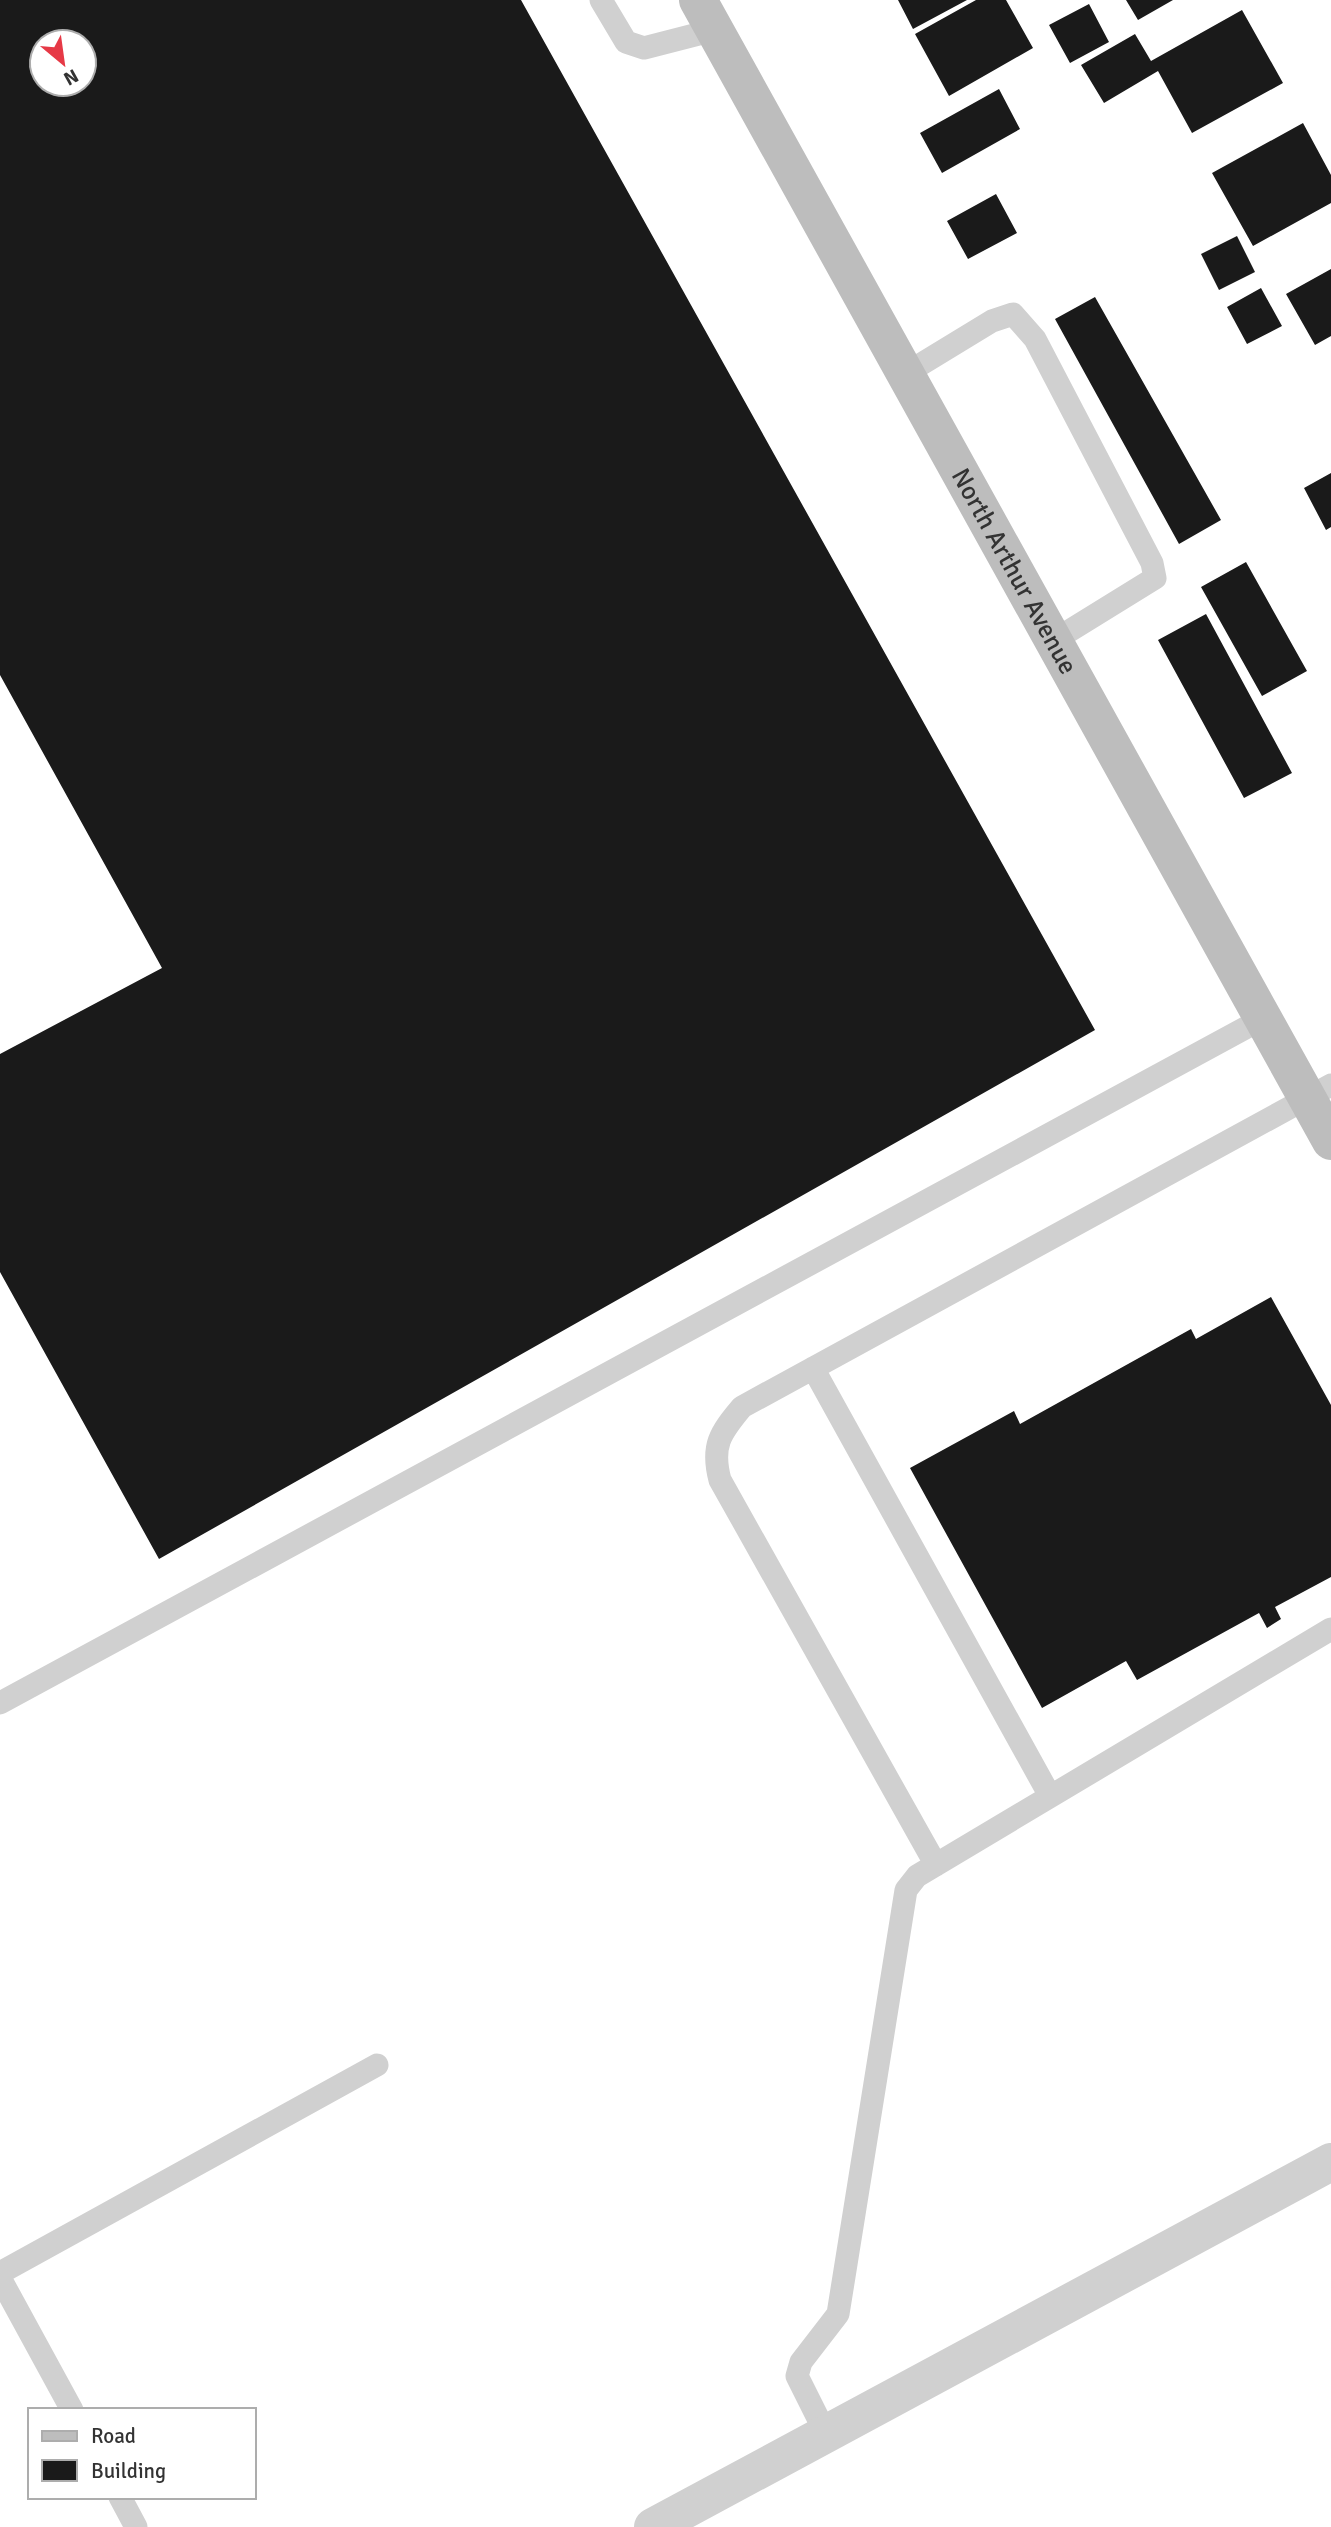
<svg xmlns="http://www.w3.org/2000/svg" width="1331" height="2527" font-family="Signika,sans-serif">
	<rect width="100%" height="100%" fill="#fff"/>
	<!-- building -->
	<path fill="#1a1a1a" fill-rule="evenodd" d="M0 0H521L1095 1030 159 1559 0 1272V1054L162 968 0 675ZM42 42H84V84H42Z
		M898 0H967L913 29Z
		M976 0H1006L1033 48 949 96 915 34Z
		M1126 0H1173L1138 20Z
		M1089 4 1109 42 1070 63 1049 25Z
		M1242 10 1283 83 1192 133 1158 71 1104 103 1081 65 1135 34 1151 61Z
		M999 89 1020 129 942 173 920 133Z
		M1303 123 1331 175V203L1253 246 1212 173Z
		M996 194 1017 233 968 259 947 221Z
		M1237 236 1255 272 1219 290 1201 254Z
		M1331 269V336L1315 345 1286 294Z
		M1261 288 1282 326 1247 344 1227 307Z
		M1095 297 1221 520 1179 544 1055 319Z
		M1331 473V527L1326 530 1304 488Z
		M1246 562 1307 671 1262 696 1201 587Z
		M1206 614 1292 773 1244 798 1158 640Z
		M1271 1297 1331 1405V1577L1275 1607 1281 1619 1267 1628 1259 1613 1137 1680 1126 1661 1042 1708 910 1468 1014 1411 1020 1424 1191 1329 1196 1339Z"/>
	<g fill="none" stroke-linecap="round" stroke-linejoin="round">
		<!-- lane -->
		<path stroke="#d0d0d0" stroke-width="23" d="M601 0 626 42 644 48 714 30
			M905 374 992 321 1013 314 1035 339 1152 563 1155 578 1053 641
			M813 1368 1050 1796
			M0 1703 1262 1019
			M936 1865 720 1480C711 1446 720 1433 742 1407L1331 1085
			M0 2273 377 2065
			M0 2278 72 2410
			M826 2434 797 2376 801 2362 838 2314 906 1890 917 1876 1331 1629
			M120 2497 136 2527"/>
		<!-- street -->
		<path stroke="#d0d0d0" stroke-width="38" d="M653 2527 1331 2162"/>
		<!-- secondary -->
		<path stroke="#bdbdbd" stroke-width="38" id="s1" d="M698 0 1331 1141"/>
	</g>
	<g text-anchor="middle" stroke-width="7" stroke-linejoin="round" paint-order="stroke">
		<!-- street labels -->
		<g font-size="26" fill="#333" stroke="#fff">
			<text dy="9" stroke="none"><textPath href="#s1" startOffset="653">North Arthur Avenue</textPath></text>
		</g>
	</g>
	<!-- legend -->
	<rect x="28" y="2408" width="228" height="91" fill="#ffffff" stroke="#adadad" stroke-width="2"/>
	<rect x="42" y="2431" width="35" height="10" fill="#bdbdbd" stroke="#adadad" stroke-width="2"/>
	<text x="91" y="2443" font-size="21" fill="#333333">Road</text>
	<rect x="42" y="2460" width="35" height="21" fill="#1a1a1a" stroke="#adadad" stroke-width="2"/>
	<text x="91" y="2478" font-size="21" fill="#333333">Building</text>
	<!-- north arrow -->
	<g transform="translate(63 63) rotate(151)"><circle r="33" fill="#ffffff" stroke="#adadad" stroke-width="2"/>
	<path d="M0-5L12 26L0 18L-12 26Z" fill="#e63946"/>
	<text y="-10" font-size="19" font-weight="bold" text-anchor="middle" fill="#333333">N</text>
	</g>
</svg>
